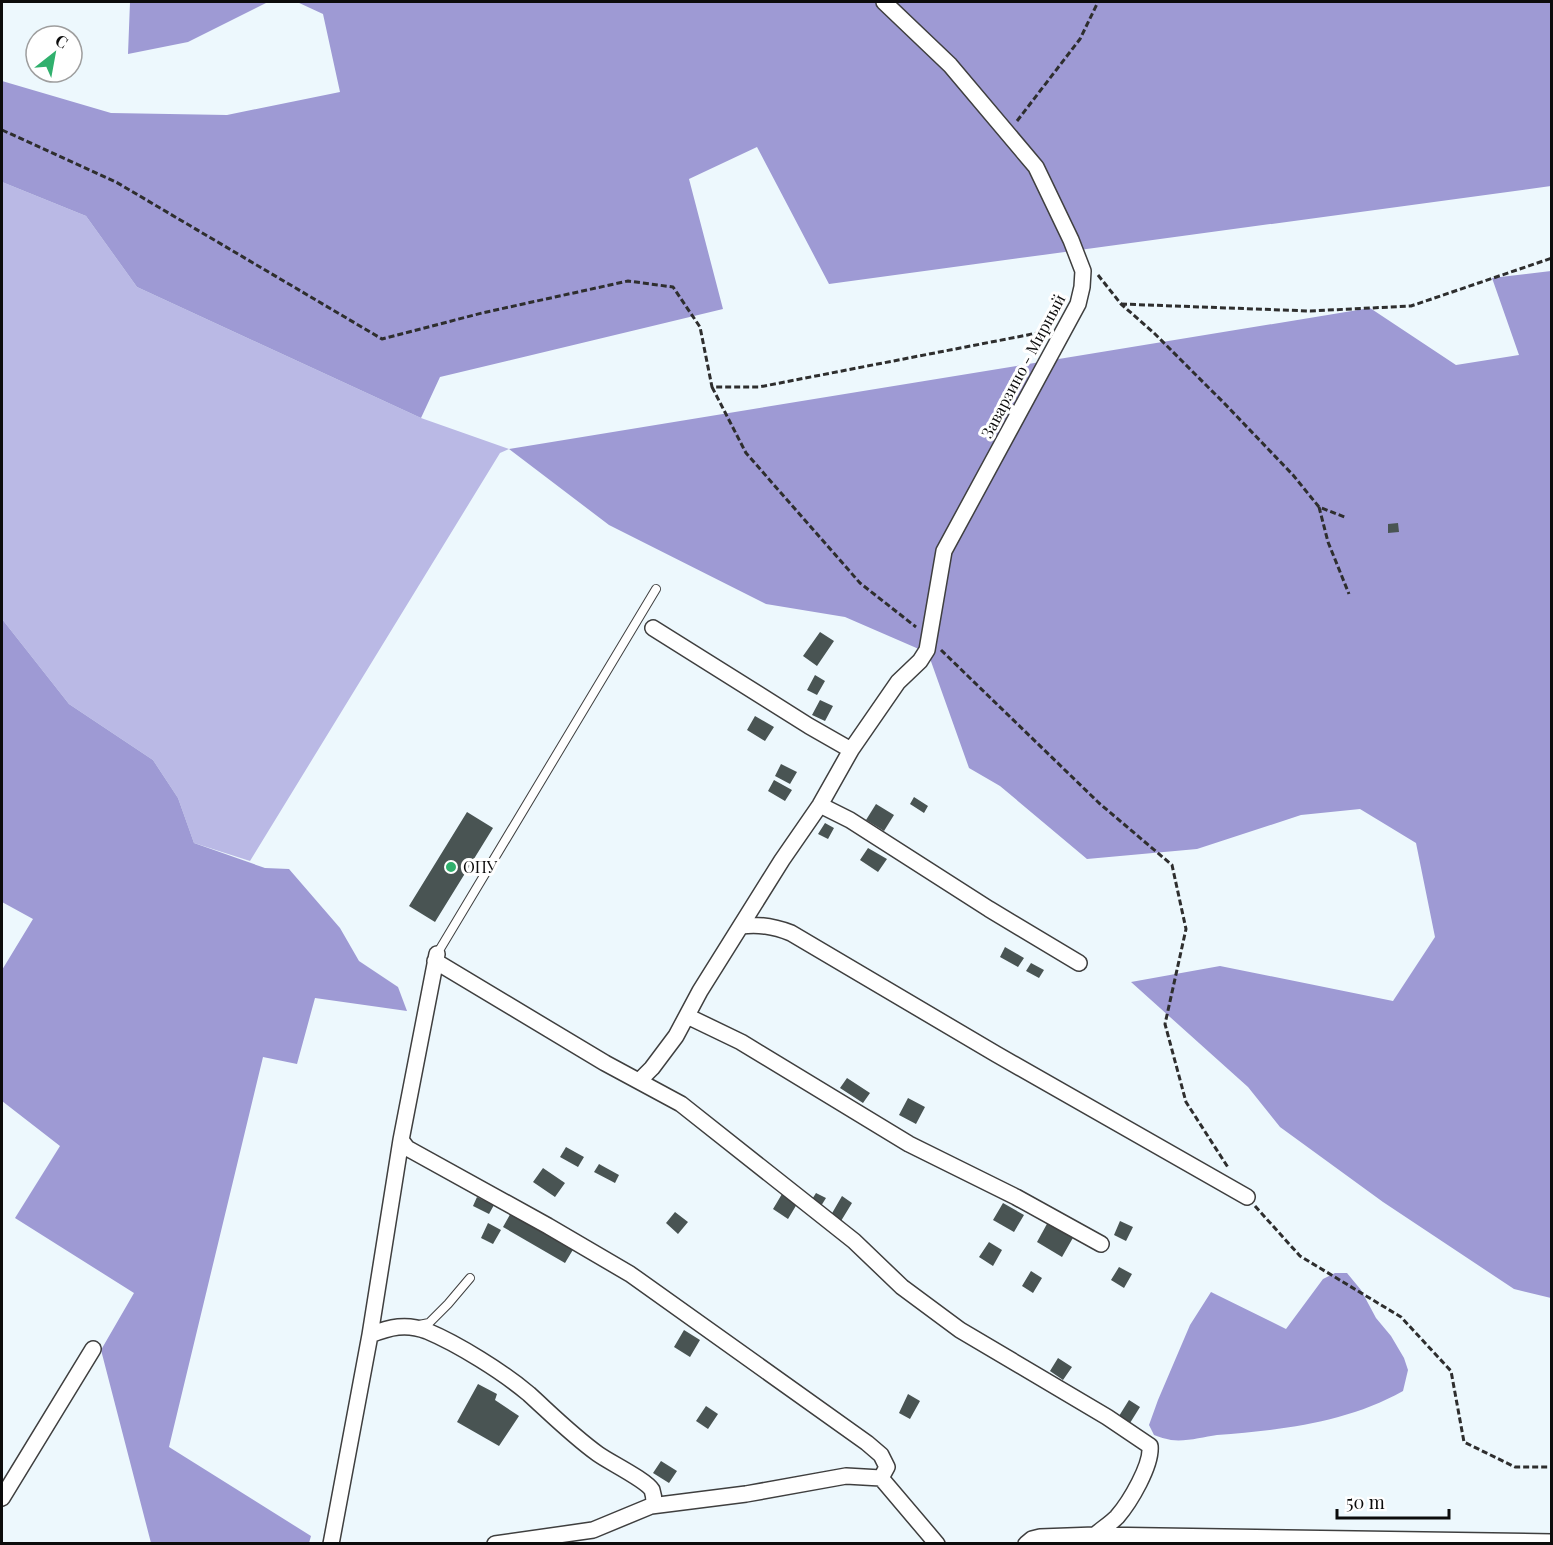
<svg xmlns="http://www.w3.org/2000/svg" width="1553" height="1545" font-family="'Playfair Display',serif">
	<rect width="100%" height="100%" fill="#edf8fd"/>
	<!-- green -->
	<path fill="#bab9e5" d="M2 182 86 216 137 287 421 418 509 449 500 453 250 861 194 843 178 798 153 760 69 704 2 619Z"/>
	<!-- forest -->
	<path fill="#9e9ad4" d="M130 2H268L188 42 128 54Z
		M297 2H1551V186L829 284 757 147 689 179 723 309 440 377 421 418 137 287 86 216 2 182V81L111 113 227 115 340 92 323 14Z
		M1551 271V1298L1514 1289 1383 1202 1280 1127 1248 1087 1131 982 1220 966 1393 1001 1435 937 1416 843 1360 809 1301 815 1197 849 1087 859 1000 786 969 768 928 653 845 617 766 604 609 525 509 449 1370 308 1456 365 1519 355 1492 278Z
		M2 619 69 704 153 760 178 798 194 843 265 868 289 869 340 928 359 961 398 987 407 1011 315 998 297 1064 263 1057 169 1447 311 1536 309 1543H151L101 1350 134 1293 15 1218 60 1146 2 1101V970L33 919 2 902Z
		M1335 1273H1347L1361 1290 1376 1318 1391 1336 1404 1358 1408 1370 1403 1391C1346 1423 1281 1430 1217 1435 1203 1437 1186 1442 1171 1440 1166 1439 1159 1437 1154 1435L1149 1425 1158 1400 1190 1325 1211 1292 1286 1329 1323 1279Z"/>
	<!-- building -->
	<path fill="#495453" d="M1398 523 1399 532 1388 533V524Z
		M820 632 834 641 817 666 803 656Z
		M815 675 825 681 817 695 807 690Z
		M820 700 833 706 825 721 812 715Z
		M755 716 774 727 765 741 747 730Z
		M781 764 797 772 790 784 775 776Z
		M774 780 792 790 785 801 768 791Z
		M914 797 928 806 924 813 910 804Z
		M876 804 894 815 884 831 866 820Z
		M467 812 493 828 435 922 409 906Z
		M825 823 834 828 828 839 818 834Z
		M868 848 887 859 878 872 860 860Z
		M1005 947 1024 958 1018 967 1000 957Z
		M1031 963 1044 970 1039 978 1026 971Z
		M847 1078 870 1093 863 1103 840 1088Z
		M908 1098 925 1107 916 1124 899 1115Z
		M566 1147 584 1157 578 1167 560 1157Z
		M599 1164 619 1175 615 1183 594 1172Z
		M543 1168 565 1183 555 1197 533 1182Z
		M816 1193 826 1198 821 1206 811 1201Z
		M782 1194 797 1204 788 1219 773 1209Z
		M842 1196 852 1203 841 1221 831 1215Z
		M477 1197 494 1205 489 1214 473 1206Z
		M1003 1203 1024 1215 1014 1232 993 1220Z
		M512 1211 574 1248 565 1263 503 1227Z
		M675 1212 688 1222 678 1234 666 1223Z
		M1120 1221 1133 1227 1126 1241 1114 1235Z
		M1048 1222 1074 1236 1062 1257 1037 1242Z
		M488 1223 501 1230 493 1244 481 1238Z
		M989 1242 1002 1250 993 1266 979 1257Z
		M1119 1267 1132 1274 1124 1288 1111 1280Z
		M1031 1271 1042 1278 1033 1293 1022 1286Z
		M684 1330 700 1340 690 1357 674 1347Z
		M1058 1358 1072 1367 1063 1380 1050 1371Z
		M478 1384 497 1394 495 1400 519 1416 499 1446 457 1422Z
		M908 1394 920 1401 910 1419 899 1413Z
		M1129 1400 1140 1407 1130 1423 1119 1416Z
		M706 1406 718 1414 708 1429 696 1421Z
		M661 1461 677 1471 669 1483 653 1473Z"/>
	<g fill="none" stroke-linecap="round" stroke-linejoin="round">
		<defs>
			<path id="service" d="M437 954 656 589
				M419 1325 429 1323 448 1304 470 1278"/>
			<path id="minor" d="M653 628 809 726 851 750
				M820 805 850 820 989 909 1079 963
				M741 926C759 924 773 926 791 933L996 1054 1247 1197
				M435 961 605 1063 681 1104 854 1241 902 1287 960 1330 1107 1417 1150 1446C1152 1465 1130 1502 1117 1517 1111 1523 1102 1529 1095 1535
				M687 1016 741 1042 909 1144 1016 1197 1101 1244
				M639 1081 652 1068 676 1036 700 991 782 860 820 805 851 750 898 682 920 661 927 650 944 551 1078 304 1082 287 1083 271 1071 240 1036 167 950 65 884 2
				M401 1140 407 1148 416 1153 548 1226 630 1274 867 1443 881 1455 887 1467 881 1478 846 1476 746 1494 651 1506 593 1530 495 1544
				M370 1335C390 1327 406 1323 427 1331 458 1344 503 1372 529 1394 552 1415 573 1436 598 1454 609 1462 646 1480 652 1490 653 1493 654 1500 654 1503L651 1506
				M881 1478 937 1544
				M2 1498 93 1349
				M331 1544 370 1335 401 1140 437 954
				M1026 1544 1032 1539 1040 1537 1095 1535 1552 1542"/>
		</defs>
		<!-- service casing -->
		<use href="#service" stroke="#3f3f3f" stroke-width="10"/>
		<!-- minor casing -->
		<use href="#minor" stroke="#3f3f3f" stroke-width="18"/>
		<!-- path -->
		<path stroke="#2e2e2e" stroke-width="3" stroke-dasharray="6 3" stroke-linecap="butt" d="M1017 121 1080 39 1098 2
			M2 130 116 182 382 339 482 313 628 281 673 287 700 327 712 387H759L1048 331
			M1098 275 1121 304 1154 333 1224 403 1293 475 1319 507 1347 518
			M1121 304 1310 311 1411 306 1552 258
			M712 387 746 453 860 583 916 627
			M1319 507 1328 542 1349 594
			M941 650 1099 803 1172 865 1186 929 1165 1024 1186 1102 1229 1169
			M1255 1206 1300 1256 1401 1317 1451 1371 1464 1442 1515 1467H1552"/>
		<!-- service -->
		<use href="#service" stroke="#fff" stroke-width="8"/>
		<!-- minor -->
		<use href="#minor" stroke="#fff" stroke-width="15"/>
	</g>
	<!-- markers -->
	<circle fill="#30b06d" stroke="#fff" stroke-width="2" cx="451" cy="867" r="6"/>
	<g text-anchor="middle" stroke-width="6" stroke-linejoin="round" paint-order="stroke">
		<!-- street labels -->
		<g font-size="16" fill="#0c0c0c" stroke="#fff">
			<text transform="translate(1023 366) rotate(-62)" y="6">Заварзино - Мирный</text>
		</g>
		<!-- poi labels -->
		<g font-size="16" fill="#0c0c0c" stroke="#fff" text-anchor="start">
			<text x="463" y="873">ОПУ</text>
		</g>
	</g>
	<!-- border -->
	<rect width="1553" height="1545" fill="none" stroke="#0c0c0c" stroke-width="6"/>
	<!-- north arrow -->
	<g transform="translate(54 54) rotate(31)"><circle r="28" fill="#ffffff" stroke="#9e9e9e" stroke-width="1.5"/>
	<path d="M0-4.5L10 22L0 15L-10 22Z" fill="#30b06d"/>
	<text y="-9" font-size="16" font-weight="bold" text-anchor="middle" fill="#0c0c0c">С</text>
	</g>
	<!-- scale -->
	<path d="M1337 1509v9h112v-9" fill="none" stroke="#0c0c0c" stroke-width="3"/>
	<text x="1346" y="1509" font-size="18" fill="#0c0c0c" stroke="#ffffff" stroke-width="4.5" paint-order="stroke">50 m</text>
</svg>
